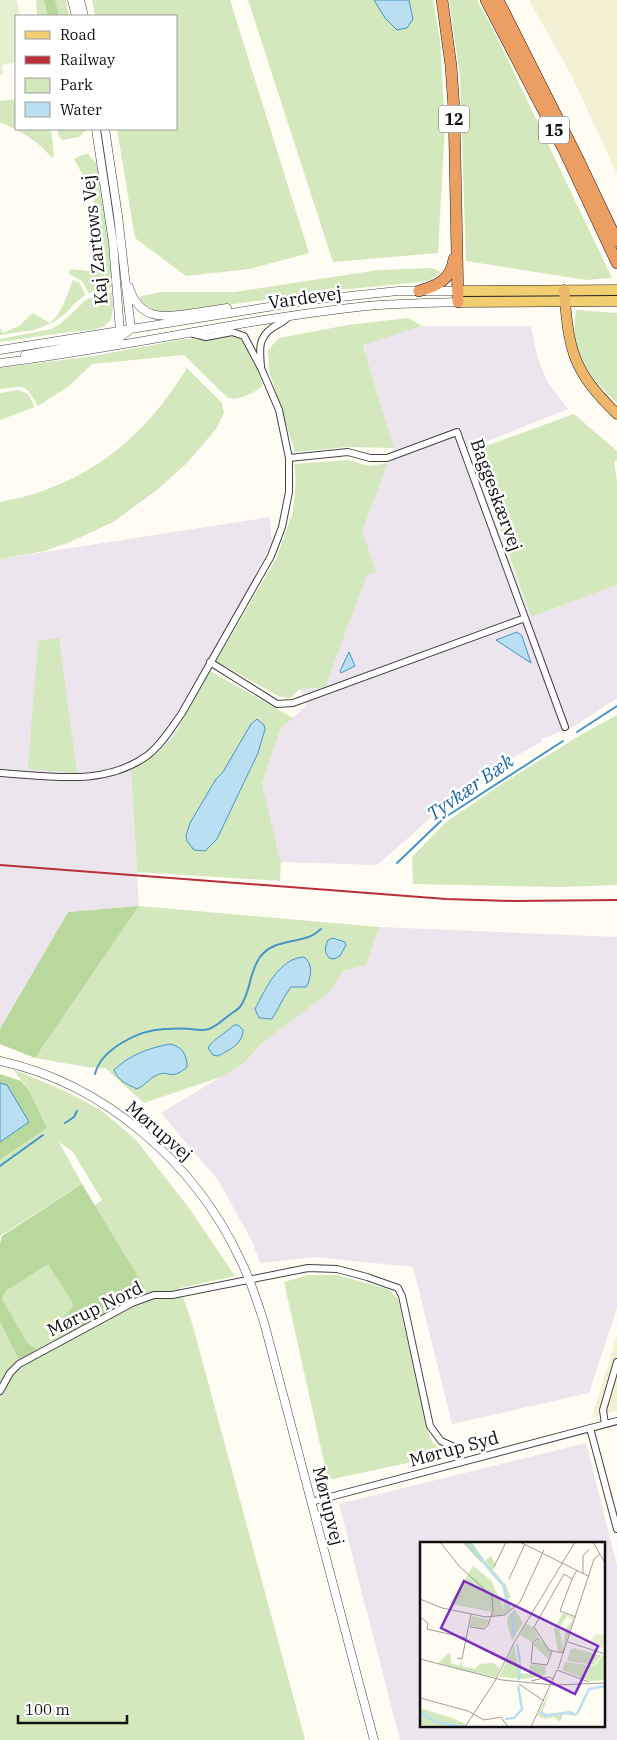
<svg xmlns="http://www.w3.org/2000/svg" width="617" height="1740" font-family="'IBM Plex Serif',serif">
	<rect width="100%" height="100%" fill="#fefcf3"/>
	<!-- industrial -->
	<path fill="#ece5ed" fill-rule="evenodd" d="M422 326H531L537 356 548 383 568 409 468 449 531 617 617 585V698L573 727 541 739 542 742 490 770 435 813 414 833 377 865 281 862 262 784 281 728 306 706 300 689 394 448 363 344Z
		M270 517 272 542 174 736 154 756 131 770 139 906 68 912 0 1029V559Z
		M379 927 617 937V1308L589 1393 452 1424 413 1267 315 1257 260 1263 252 1241 218 1180 161 1113 244 1063 260 1045 331 991 343 971 366 965Z
		M586 1443 617 1565V1740H400L339 1504ZM421 1544H603V1726H421Z"/>
	<!-- farmland -->
	<path fill="#f3f0d4" d="M529 0H617V174L573 78Z
		M617 1335V1411L592 1418Z"/>
	<!-- green -->
	<path fill="#d4e8bd" d="M36 0H66L69 16H37Z
		M92 0H230L309 253 249 269 186 276 135 238 117 129H176V16H95Z
		M248 0H433L440 40 445 125 438 253 333 262Z
		M449 0H477L495 33 612 278 586 280 466 261 460 76Z
		M16 99V129H51L54 156 52 158C37 140 21 131 0 122V101Z
		M57 129H87L79 137 62 140 59 137Z
		M88 154 96 163 99 175 110 248 112 287 89 293 82 281 69 274 70 269 98 272C104 222 98 202 74 159L82 155Z
		M432 268 441 272 429 281 330 291 168 313C155 311 147 308 139 299L142 296 160 292H235L379 270Z
		M73 280 80 283 85 295 75 303 66 313 52 323 34 330 0 335V328L3 333 19 326 33 313 50 323C62 313 67 295 73 280Z
		M112 292 113 308 111 320 103 327 92 330 69 332 0 342V339L51 329 60 324 87 299Z
		M576 310 617 313V403C597 383 580 367 575 338 574 329 575 319 576 310Z
		M408 318 422 326 363 345 394 448 347 447 295 452 269 371 268 350 279 338 348 325Z
		M228 335C252 338 255 364 262 383V386C255 393 237 401 228 398L184 355 92 364 69 386 38 406C25 383 25 386 0 389V368L94 356 184 339H202Z
		M187 368 222 403 224 413 216 429 188 462 157 490 113 522 70 542 45 551 0 559V502C84 487 143 440 187 368Z
		M18 390 28 394 35 407 0 420V393Z
		M574 414 617 451V461H614L617 482V585L531 617 472 451Z
		M349 460 368 466 388 463 362 531 376 572 367 575 325 687 300 689 290 698 280 697 216 661 276 559 293 512 296 479 294 464Z
		M59 638 77 773 28 769 38 641Z
		M210 671 293 718 281 728 262 784 281 862 280 881 137 872 131 770 154 756 174 736Z
		M617 715V885L562 887 413 884 412 857 446 822 500 785 579 736Z
		M139 906 379 927 366 965 343 971 331 991 260 1045 244 1063 221 1077 144 1103 105 1068 86 1067 35 1058Z
		M13 1069 67 1092 101 1110 136 1140 189 1208 235 1276 180 1288 192 1323 305 1740H0V1274L11 1263 102 1200 73 1152 59 1142 82 1184 0 1236V1160L47 1128 30 1092Z
		M308 1275H337L388 1289 398 1299 430 1439 445 1455 328 1480 284 1282Z"/>
	<!-- forest -->
	<path fill="#b9d89e" d="M44 0H55L59 16H48Z
		M139 906 35 1058 0 1044V1029L68 912Z
		M0 1074 21 1081 30 1092 47 1128 0 1160V1142L29 1122 7 1086 0 1083Z
		M82 1184 147 1292 66 1335 62 1319 74 1305 48 1264 5 1291 2 1299 27 1343 37 1350 19 1360 0 1321V1244L2 1236Z"/>
	<!-- pitch -->
	<path fill="#e5efcf" d="M0 0H17L20 16H16V61L14 63 2 65 3 75H0Z"/>
	<!-- water -->
	<path fill="#badff3" stroke="#4595c6" d="M374 0H409L413 19 407 28 397 30 385 18Z
		M517 632 522 636 531 663 496 640Z
		M349 652 355 666 341 673 340 671Z
		M257 719 264 725 265 729 258 753 217 839 205 851 194 850 187 841 186 836 190 823 216 779 223 772 251 724Z
		M333 938 345 942 346 945 340 956 334 959 329 958C324 952 325 947 328 940Z
		M304 957C313 964 311 974 308 984L306 987H291C283 997 279 1008 272 1019L259 1018 255 1009C265 990 279 958 304 957Z
		M234 1025H238L243 1030C243 1044 229 1050 218 1056L213 1055 208 1048C212 1040 226 1033 234 1025Z
		M170 1044C183 1047 187 1055 187 1067 170 1082 169 1069 157 1075 149 1078 145 1086 137 1089 127 1084 118 1081 114 1070 129 1055 149 1048 170 1044Z
		M0 1083 7 1085 29 1122 0 1142Z"/>
	<g fill="none" stroke-linecap="round" stroke-linejoin="round">
		<!-- stream -->
		<path stroke="#4595c6" stroke-width="2" d="M577 732 617 706
			M397 863 444 818 563 741
			M95 1074C101 1049 139 1030 164 1029 172 1029 183 1028 191 1029 199 1030 201 1031 209 1029 217 1026 222 1021 228 1016 232 1013 237 1010 240 1007 251 992 249 972 260 957 272 941 291 943 308 937 313 936 317 932 321 929
			M65 1123 74 1117 77 1111
			M0 1166 43 1135"/>
		<defs>
			<path id="minor" d="M261 367C260 351 257 339 272 328 278 324 283 323 288 317
				M525 618 565 727
				M210 662 277 704 293 703 525 618 457 432 387 458H370L348 452 289 458
				M0 773C50 776 105 787 148 755 162 744 172 727 182 713L271 556 282 527 289 492V458L279 410 261 368 244 336 232 332 206 337 190 333
				M0 1391 10 1373 19 1364 132 1303 154 1295H172L308 1268 337 1269 367 1277 398 1288 402 1296 430 1426 441 1441 454 1447
				M605 1424 603 1410 617 1362
				M590 1428 617 1529
				M311 1502 617 1421"/>
			<path id="tertiary" d="M72 0 76 16
				M80 0 84 16
				M96 129 113 243 120 331 123 334
				M129 287C139 319 161 318 188 314 201 312 214 310 227 308
				M0 350 312 300 398 291H458
				M25 355 119 338 131 329 118 216 105 129
				M0 363C123 348 244 319 367 306 397 303 428 303 458 302
				M0 1061C105 1084 195 1163 240 1259 251 1281 258 1303 265 1326L374 1740"/>
			<path id="primary" d="M458 291 617 290
				M458 302 617 301"/>
			<path id="trunk" d="M564 290C569 351 572 370 617 414"/>
			<path id="motorway" d="M442 0 451 66 454 109 458 302
				M486 0 565 152 617 263
				M498 0 577 157 617 241
				M419 291C437 286 451 280 454 259"/>
		</defs>
		<!-- minor casing -->
		<use href="#minor" stroke="#434343" stroke-width="8"/>
		<!-- tertiary casing -->
		<use href="#tertiary" stroke="#434343" stroke-width="9"/>
		<!-- primary casing -->
		<use href="#primary" stroke="#212121" stroke-width="11"/>
		<!-- trunk casing -->
		<use href="#trunk" stroke="#212121" stroke-width="11"/>
		<!-- motorway casing -->
		<use href="#motorway" stroke="#212121" stroke-width="12"/>
		<!-- minor -->
		<use href="#minor" stroke="#fff" stroke-width="6"/>
		<!-- tertiary -->
		<use href="#tertiary" stroke="#fff" stroke-width="8"/>
		<!-- primary -->
		<use href="#primary" stroke="#f1cf70" stroke-width="10"/>
		<!-- trunk -->
		<use href="#trunk" stroke="#eeb76a" stroke-width="10"/>
		<!-- motorway -->
		<use href="#motorway" stroke="#ec9f63" stroke-width="11"/>
		<!-- rail -->
		<path stroke="#b92e38" stroke-width="2" d="M0 865 446 899 513 901 617 900"/>
	</g>
	<g text-anchor="middle" stroke-width="5" stroke-linejoin="round" paint-order="stroke">
		<!-- shield labels -->
		<g fill="#fff" stroke="#585858" stroke-width="1">
			<rect x="439" y="105.5" width="30" height="27" rx="4"/>
			<rect x="539" y="116.5" width="30" height="27" rx="4"/>
		</g>
		<g font-size="16" font-weight="bold" fill="#101010">
			<text x="454" y="125">12</text>
			<text x="554" y="136">15</text>
		</g>
		<!-- street labels -->
		<g font-size="18" fill="#101010" stroke="#fff">
			<text transform="translate(95 240) rotate(-96)" y="6">Kaj Zartows Vej</text>
			<text transform="translate(305 298) rotate(-8)" y="6">Vardevej</text>
			<text transform="translate(496 495) rotate(70)" y="6">Baggeskærvej</text>
			<text transform="translate(159 1131) rotate(41)" y="6">Mørupvej</text>
			<text transform="translate(95 1309) rotate(-26)" y="6">Mørup Nord</text>
			<text transform="translate(454 1449) rotate(-15)" y="6">Mørup Syd</text>
			<text transform="translate(328 1506) rotate(76)" y="6">Mørupvej</text>
		</g>
		<!-- water labels -->
		<g font-size="19" font-style="italic" fill="#1f679c" stroke="#fff">
			<text transform="translate(470 787) rotate(-35)" y="7">Tyvkær Bæk</text>
		</g>
	</g>
	<!-- overview -->
	<g transform="translate(420 1542)">
		<rect width="185" height="185" fill="#fefcf3"/>
		<path d="M71 14 75 21 73 28 86 43 91 56H88L89 65 93 66 85 72 71 75 72 70 30 62 53 24 71 38 84 67 83 58 86 53 83 45 62 21ZM95 67 103 81 92 99 87 81 88 74ZM143 71 154 76 143 110H138L134 87ZM147 74 153 78 146 86 143 105 139 86ZM52 74 69 78 67 82 63 86 49 84ZM106 82 114 85 118 95 112 100 100 93ZM119 96 131 109 128 117 113 103ZM94 103 100 131 109 132 110 122 126 124 125 133 105 137 79 135ZM154 106 176 112 181 113 174 123 147 119 150 108ZM30 110 31 121 39 124 41 119 42 124 55 127 60 122 73 121 80 126 76 135 42 128 0 116 18 121ZM182 113 185 114V138L170 139 142 128 145 120 175 124ZM132 145 122 170 126 172 150 169 159 174 143 172 140 180 134 175 125 177 117 174ZM0 166 32 176 46 182 43 185 0 183Z" fill="#d4e8bd" fill-rule="evenodd"/>
		<path d="M42 0H51L64 18 62 21Z" fill="#b9d89e"/>
		<path d="M172 99a7 7 0 1 1 14 0a7 7 0 1 1-14 0Z" fill="#e5efcf"/>
		<path fill="none" stroke="#badff3" stroke-width="2.5" d="M47 0 83 43 89 65M92 71 94 94M97 102 100 120M99 138 100 121M0 170 16 180 45 185M121 170 126 174 150 170 156 173M157 172 169 147 185 144M85 177 94 176 102 167 98 144"/>
		<path fill="none" stroke="#9f9e98" stroke-width="1" d="M20 0 39 24 72 54 73 68 68 83 64 87 50 85M100 0 168 34M173 0 185 21M74 25 86 0M163 31V14L169 7M89 37 105 2M152 37 140 69 156 75M0 57 22 66 66 75 85 73 100 60 124 8M0 75 8 81 7 87 46 96M119 96 113 100 111 121 127 123 132 109M148 100 185 112M145 106 142 111 129 108 114 85 144 32 152 37 157 28M37 116 42 117 51 72M0 117 82 138 134 143 185 141M138 127 174 17 180 12M137 128 169 140M111 139 128 135 134 137M99 142 124 159M0 156 48 169 64 178 81 175 88 185M45 185 75 139 95 99 155 0M111 185 137 128"/>
		<path fill="#7b2cbf" fill-opacity="0.15" stroke="#7b2cbf" stroke-width="2.5" d="M44 39 178 104 155 152 21 86Z"/>
		<rect width="185" height="185" fill="none" stroke="#101010" stroke-width="2.5"/>
	</g>
	<!-- legend -->
	<rect x="15" y="15" width="162" height="115" fill="#ffffff" stroke="#9f9f9f"/>
	<rect x="25" y="31" width="25" height="8" fill="#f1cf70" stroke="#9f9f9f"/>
	<text x="60" y="40" font-size="15" fill="#101010">Road</text>
	<rect x="25" y="56" width="25" height="8" fill="#b92e38" stroke="#9f9f9f"/>
	<text x="60" y="65" font-size="15" fill="#101010">Railway</text>
	<rect x="25" y="78" width="25" height="15" fill="#d4e8bd" stroke="#9f9f9f"/>
	<text x="60" y="90" font-size="15" fill="#101010">Park</text>
	<rect x="25" y="102" width="25" height="15" fill="#badff3" stroke="#9f9f9f"/>
	<text x="60" y="115" font-size="15" fill="#101010">Water</text>
	<!-- scale -->
	<path d="M18 1715v8h109v-8" fill="none" stroke="#101010" stroke-width="2.5"/>
	<text x="25" y="1715" font-size="15" fill="#101010" stroke="#ffffff" stroke-width="4" paint-order="stroke">100 m</text>
</svg>
